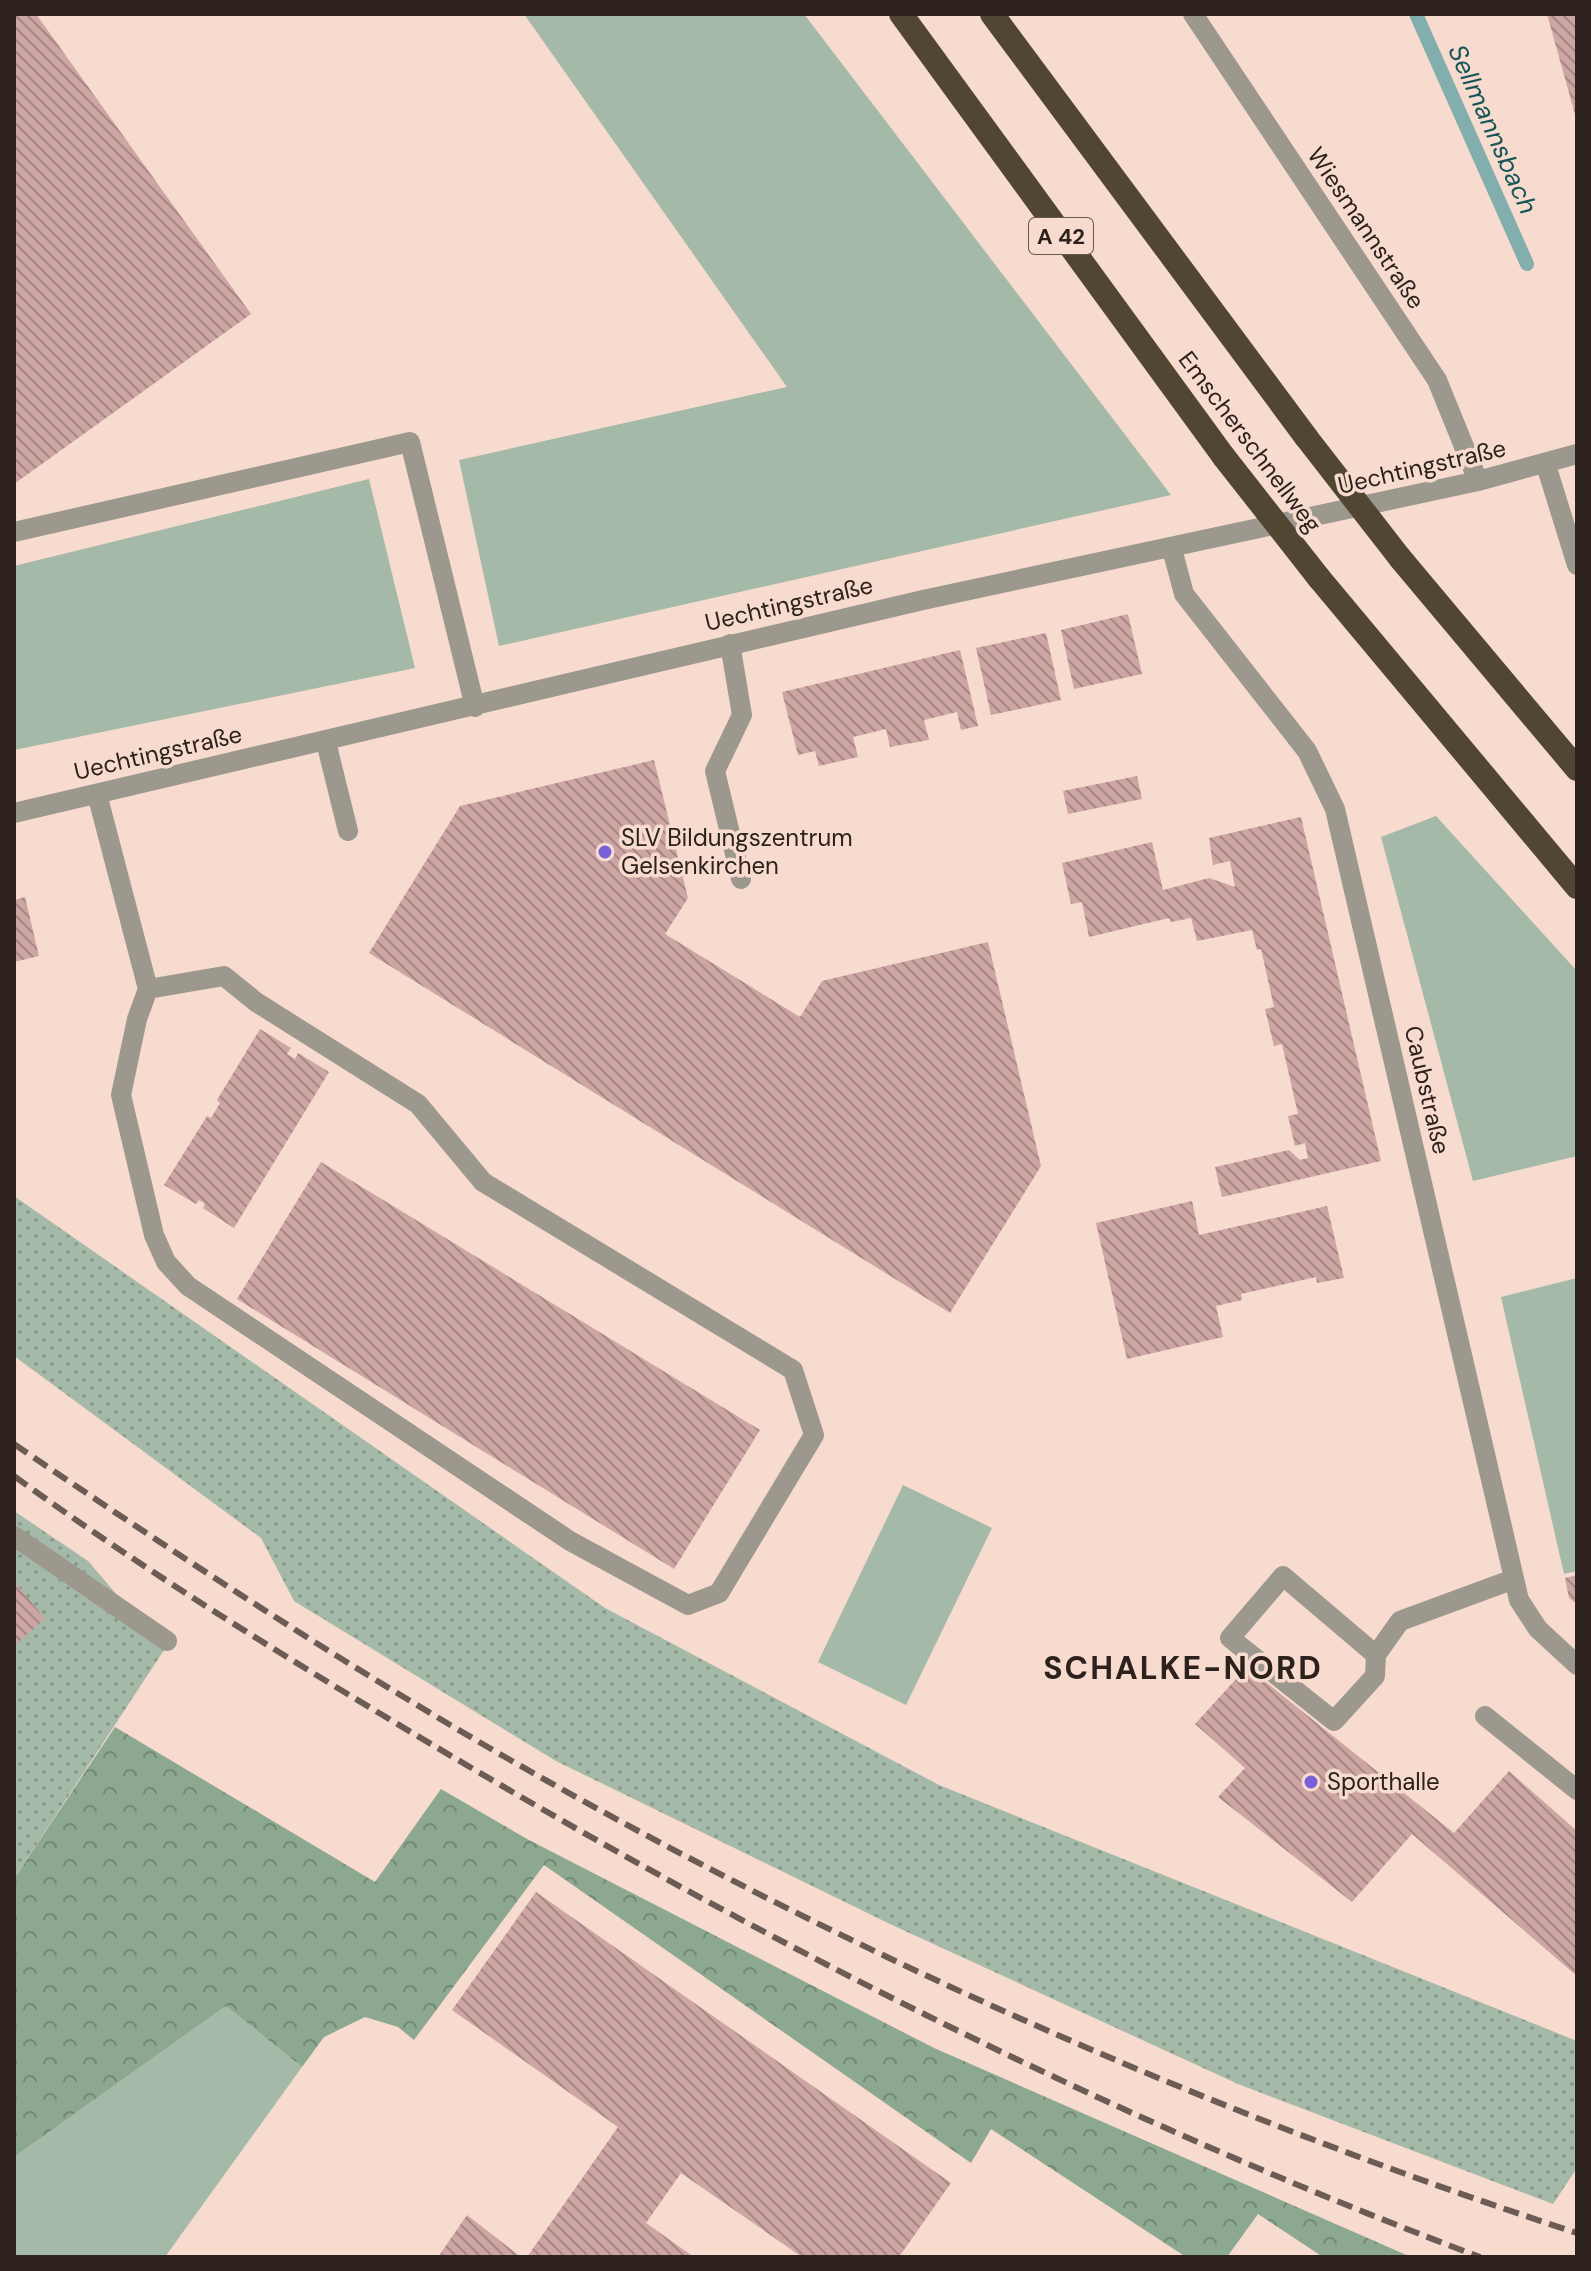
<svg xmlns="http://www.w3.org/2000/svg" width="1591" height="2271" font-family="'DM Sans',sans-serif">
	<defs>
		<pattern id="forest-crowns" width="20" height="18" patternUnits="userSpaceOnUse" patternTransform="scale(2)"><rect width="20" height="18" fill="#8da890"/><path d="M2 6a3 3 0 1 1 6 0M12 15a3 3 0 1 1 6 0" fill="none" stroke="#738875"/></pattern>
		<pattern id="garden-dots" width="8" height="8" patternUnits="userSpaceOnUse" patternTransform="scale(2)"><rect width="8" height="8" fill="#a4b9a7"/><path d="M2 2h.1M6 6h.1" fill="none" stroke="#869687" stroke-width="1.8" stroke-linecap="round"/></pattern>
		<pattern id="building-back-hatch" width="6" height="6" patternUnits="userSpaceOnUse" patternTransform="scale(2)"><rect width="6" height="6" fill="#cda6a4"/><path d="M-1 5l2 2M0 0l6 6M5-1l2 2" fill="none" stroke="#a78785"/></pattern>
	</defs>
	<rect width="100%" height="100%" fill="#f6dbce"/>
	<!-- grass -->
	<path fill="#a4b9a7" d="M524 14H804L1171 495 499 646 459 460 787 387Z
		M369 479 415 668 14 750V566Z
		M1436 816 1577 971V1156L1473 1181 1381 837Z
		M1577 1278V1571L1564 1574 1501 1297Z
		M903 1485 992 1528 906 1705 818 1662Z
		M226 2006 302 2067 165 2257H14V2157Z"/>
	<!-- forest -->
	<path fill="url(#forest-crowns)" d="M115 1727 375 1882 441 1789 527 1839 934 2048 1411 2257H1323L1258 2214 1227 2257H1186L991 2129 971 2163 544 1865 414 2040 398 2027 365 2017 324 2037 302 2067 226 2006 14 2157V1879Z"/>
	<!-- garden -->
	<path fill="url(#garden-dots)" d="M14 1196 605 1608 939 1785 1577 2041V2168L1553 2204 1238 2084 890 1924 556 1761 294 1601 261 1538 14 1356Z
		M14 1511 88 1561 164 1650 14 1879Z"/>
	<g fill="none" stroke-linecap="round" stroke-linejoin="round">
		<!-- stream -->
		<path stroke="#83aeae" stroke-width="14" d="M1416 14 1527 264"/>
	</g>
	<!-- building -->
	<path fill="url(#building-back-hatch)" d="M14 14H36L251 314 14 484Z
		M1547 14H1577V118H1576Z
		M1128 614 1142 674 1074 689 1061 630Z
		M1046 633 1061 700 991 715 976 648Z
		M960 650 978 726 961 730 957 712 924 720 929 740 890 747 886 729 853 737 858 757 819 766 815 751 798 755 782 692Z
		M654 760 688 898 665 934 800 1017 822 981 988 942 1041 1166 950 1313 369 953 460 806Z
		M1137 776 1142 799 1068 814 1063 791Z
		M1301 817 1381 1161 1222 1197 1215 1167 1289 1150 1300 1160 1308 1158 1305 1143 1295 1146 1288 1116 1298 1114 1282 1044 1274 1046 1265 1009 1274 1007 1261 949 1257 950 1252 930 1197 941 1191 918 1171 922 1169 918 1089 937 1082 902 1071 904 1062 863 1152 842 1163 890 1209 878 1235 887 1230 861 1213 865 1209 838Z
		M25 897 39 956 14 962V900Z
		M260 1029 291 1048 287 1054 295 1059 298 1053 329 1072 234 1228 203 1208 205 1204 199 1200 196 1204 164 1185 207 1116 211 1118 220 1103 217 1100Z
		M321 1162 760 1430 674 1569 237 1299Z
		M1192 1201 1199 1235 1327 1206 1344 1278 1317 1283 1316 1277 1241 1294 1242 1300 1216 1306 1223 1337 1127 1359 1096 1223Z
		M1577 1575V1604L1569 1598 1565 1578Z
		M14 1581 45 1619 14 1646Z
		M1247 1667 1454 1833 1509 1771 1577 1831V1976L1412 1834 1352 1902 1218 1797 1245 1768 1195 1724Z
		M536 1892 951 2183 899 2257H802L681 2173 646 2223 694 2257H527L618 2127 452 2010Z
		M467 2215 521 2257H438Z"/>
	<g fill="none" stroke-linecap="round" stroke-linejoin="round">
		<!-- minor -->
		<path stroke="#9d988d" stroke-width="20" d="M1193 14 1437 380 1478 481
			M1546 465 1577 565
			M14 532 410 442 475 707
			M1172 549 1184 594 1307 751 1335 809 1519 1600 1538 1629 1577 1665
			M730 644 742 715 715 771 741 879
			M326 742 348 831
			M97 794 148 989 137 1019 121 1095 154 1235 166 1262 188 1286 570 1541 688 1605 719 1593 814 1435 793 1370 483 1182 418 1104 256 1002 224 976 148 989
			M14 813 923 600 1478 481 1577 454
			M14 1536 167 1641
			M1376 1655 1375 1676 1334 1721 1230 1638 1283 1576 1376 1655 1400 1621 1514 1579
			M1485 1716 1577 1790"/>
		<!-- highway -->
		<path stroke="#514632" stroke-width="24" d="M901 14 1224 457
			M992 14 1306 437
			M1400 558 1577 769
			M1319 578 1577 887"/>
		<!-- rail -->
		<path stroke="#6c5c55" stroke-width="6" stroke-dasharray="16 8" stroke-linecap="butt" d="M14 1444C174 1553 337 1660 505 1757 844 1951 1206 2112 1577 2233
			M14 1476C149 1574 293 1662 436 1747 769 1945 1117 2121 1480 2257"/>
		<!-- highway-bridge -->
		<path stroke="#514632" stroke-width="24" d="M1306 437 1400 558
			M1224 457 1319 578"/>
	</g>
	<!-- markers -->
	<g fill="#7960db" stroke="#f6dbce" stroke-width="3">
		<circle cx="605" cy="852" r="8"/>
		<circle cx="1311" cy="1782" r="8"/>
	</g>
	<g text-anchor="middle" stroke-width="7" stroke-linejoin="round" paint-order="stroke">
		<!-- shield labels -->
		<rect fill="#f6dbce" stroke="#695952" stroke-width="2" x="1029" y="218" width="64" height="36" rx="6"/>
		<g font-size="22" font-weight="bold" fill="#2c211d">
			<text x="1061" y="244">A 42</text>
		</g>
		<!-- street labels -->
		<g font-size="24" fill="#2c211d" stroke="#f6dbce">
			<text transform="translate(1366 228) rotate(56)" y="8">Wiesmannstraße</text>
			<text transform="translate(1250 442) rotate(53)" y="8">Emscherschnellweg</text>
			<text transform="translate(1422 467) rotate(-13)" y="8">Uechtingstraße</text>
			<text transform="translate(789 604) rotate(-13)" y="8">Uechtingstraße</text>
			<text transform="translate(158 753) rotate(-13)" y="8">Uechtingstraße</text>
			<text transform="translate(1427 1090) rotate(77)" y="8">Caubstraße</text>
		</g>
		<!-- poi labels -->
		<g font-size="24" fill="#2c211d" stroke="#f6dbce" text-anchor="start">
			<text x="621" y="846">SLV Bildungszentrum<tspan x="621" dy="28">Gelsenkirchen</tspan></text>
			<text x="1327" y="1790">Sporthalle</text>
		</g>
		<!-- water labels -->
		<g font-size="26" font-style="italic" fill="#185557" stroke="#f6dbce">
			<text transform="translate(1493 129) rotate(66)" y="9">Sellmannsbach</text>
		</g>
		<!-- district labels -->
		<g font-size="32" font-weight="bold" letter-spacing="2" fill="#2c211d" stroke="#f6dbce">
			<text x="1183" y="1679">SCHALKE-NORD</text>
		</g>
	</g>
	<!-- border -->
	<rect width="1591" height="2271" fill="none" stroke="#2c211d" stroke-width="32"/>
</svg>
